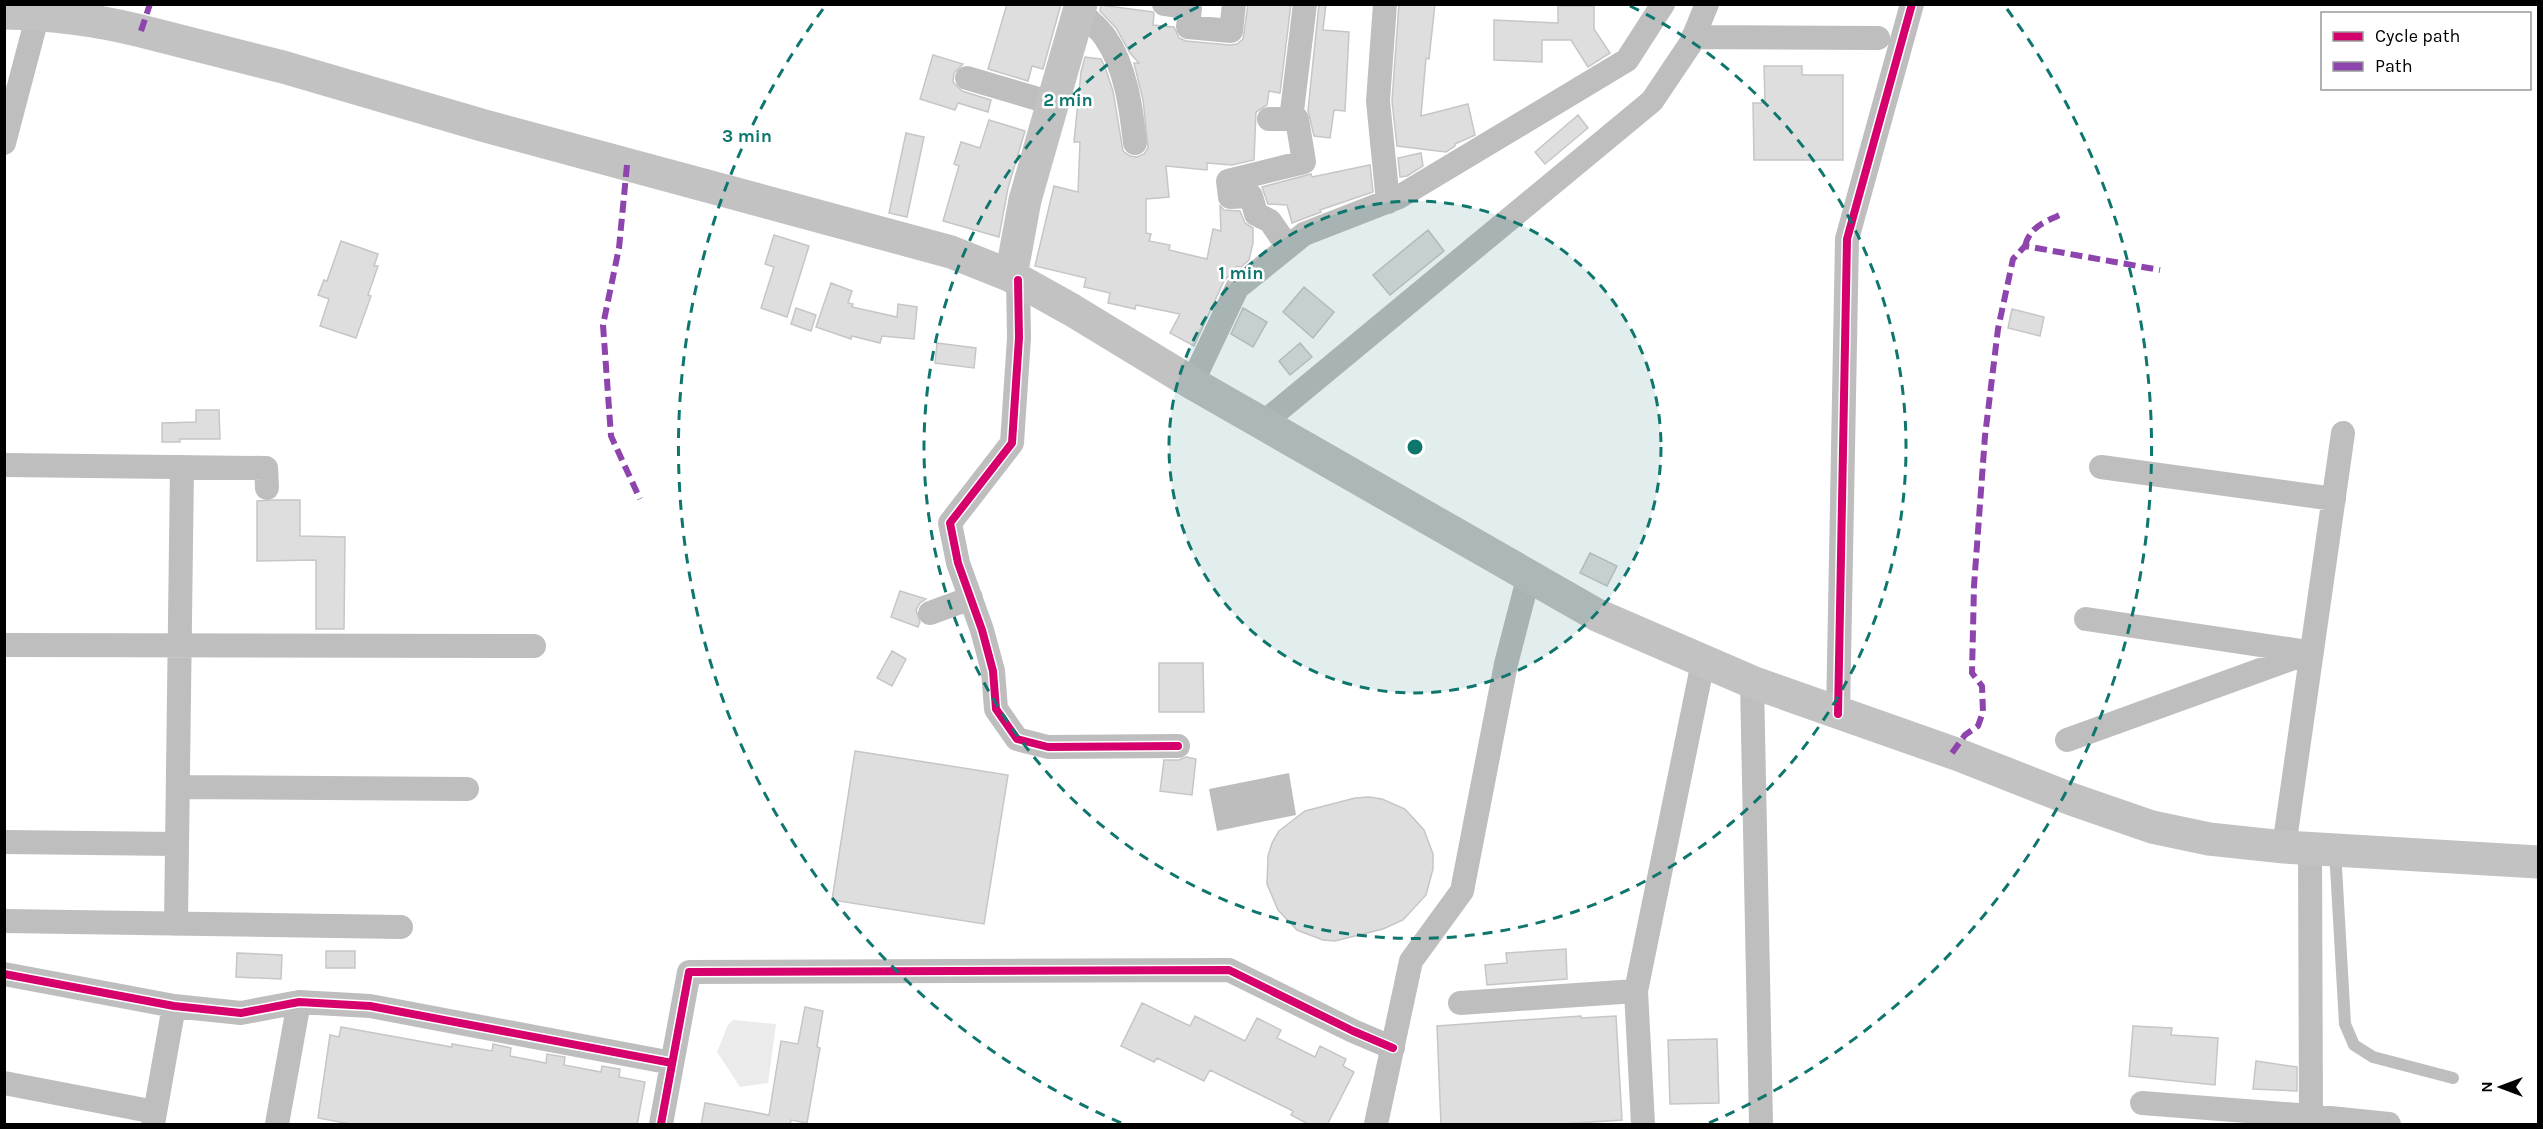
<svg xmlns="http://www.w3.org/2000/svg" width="2543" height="1129" font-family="Karla,sans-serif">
	<rect width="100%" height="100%" fill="#fff"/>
	<!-- green -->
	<path fill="#ebebeb" d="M733 1020 776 1024 768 1083 740 1087 717 1052 728 1025Z"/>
	<!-- water -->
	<path fill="#bdbdbd" d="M1289 773 1296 815 1217 831 1209 789Z"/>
	<!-- building -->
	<path fill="#dedede" stroke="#c6c6c6" stroke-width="1.5" d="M1007 4H1061L1043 69 1032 66 1028 81 988 69Z
		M1248 4H1291L1280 93 1269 91 1267 105 1256 112 1254 160 1232 165 1207 163V170L1166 166 1169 197 1146 199V233L1151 234 1149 241 1170 245 1169 250 1207 259 1213 229 1221 231 1220 206 1224 210 1240 211 1245 223 1253 228V243L1249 260 1241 267 1237 266 1224 281 1194 346 1170 333 1180 314 1136 305 1135 309 1108 303 1110 293 1084 287 1086 278 1035 266 1054 186 1078 192 1080 142H1074L1081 72 1085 57 1101 59 1105 67 1113 91 1123 151 1130 156 1137 157 1144 154 1148 148 1143 100 1134 63H1139L1130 53 1116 28 1100 11 1101 5 1153 12 1154 14 1153 25 1174 27 1179 38 1186 41 1230 45 1237 44 1243 39Z
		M1319 4H1326L1323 30 1349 32 1345 111 1334 110 1330 138 1314 136 1308 110Z
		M1399 4H1435L1429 59 1426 58 1421 116 1468 104 1475 135 1455 144V146L1446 152 1397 146 1392 101Z
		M1558 6H1594V29L1610 53 1588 67 1571 40H1542V62L1494 60V20L1558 23Z
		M933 55 963 64 954 73 953 82 962 91 991 100 988 112 958 103 955 110 920 99Z
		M1764 66H1802V75H1843V160H1754L1753 103H1765Z
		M1578 115 1588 128 1545 164 1535 152Z
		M989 120 1025 131 1008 188 999 237 943 221 959 166 954 164 961 142 980 148Z
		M906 133 924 137 907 217 889 213Z
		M1421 153 1423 166 1407 176 1400 177 1398 158Z
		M1370 165 1373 192 1320 210 1321 212 1292 223 1287 205 1268 204 1262 187 1311 174 1312 177Z
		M1428 230 1444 251 1390 295 1373 275Z
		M774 235 809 246 787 317 761 308 774 267 765 264Z
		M341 241 378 254 374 266H378L368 295 371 296 356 338 320 326 329 299 318 295 324 280 327 281Z
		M831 283 852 291 848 303 853 304 852 307 897 317 898 304 917 307 914 339 882 336 880 343 852 336 851 339 816 327Z
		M1304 287 1334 312 1313 338 1283 312Z
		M796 308 816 315 811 331 791 324Z
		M1243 308 1267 322 1253 347 1231 334Z
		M2012 309 2044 317 2040 336 2008 328Z
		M937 343 976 348 974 368 935 363Z
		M1300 343 1312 357 1290 375 1279 361Z
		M196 410H219L220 439H180V442H162V423L196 422Z
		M274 500H300V536L345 537 344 629H316V560L257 561V501Z
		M1590 553 1617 566 1607 586 1580 573Z
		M900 591 926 599 920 603 916 610 920 622 918 627 891 617Z
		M892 651 906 659 892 686 877 678Z
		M1159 663H1203L1204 712H1159Z
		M855 751 1008 775 984 924 832 900Z
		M1186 757 1196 759 1192 795 1160 791 1164 760H1179Z
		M1369 797 1382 799 1405 809 1424 830 1433 854V869L1426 895 1403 920 1383 929 1335 941 1323 940 1297 930 1278 910 1267 884 1268 856 1272 843 1279 831 1305 811 1355 798Z
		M1566 949 1567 979 1487 985 1485 965 1507 963 1506 953Z
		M326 951H355V968H326Z
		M237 953 282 955 281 979 236 977Z
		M1142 1003 1190 1026 1195 1016 1245 1041 1257 1018 1281 1030 1277 1038 1315 1057 1320 1046 1346 1059 1343 1066 1354 1072 1327 1125H1310L1291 1115 1293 1111 1210 1070 1204 1081 1157 1058 1154 1062 1121 1046Z
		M805 1007 823 1011 817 1047 820 1048 807 1123 791 1120 790 1125H701L705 1103 769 1115 781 1041 798 1044Z
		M1581 1016V1018L1616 1016 1622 1120 1547 1125H1441L1437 1026Z
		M2133 1026 2172 1028 2171 1035 2218 1038 2215 1085 2129 1076Z
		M341 1027 452 1047V1044L492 1051 493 1044 511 1048 510 1056 546 1063 547 1054 565 1057 564 1065 601 1072 602 1066 620 1069 619 1077 645 1082 637 1125H356L318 1118 330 1035 339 1037Z
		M1717 1039 1719 1103 1670 1104 1668 1040Z
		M2256 1061 2297 1067V1091L2253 1089Z"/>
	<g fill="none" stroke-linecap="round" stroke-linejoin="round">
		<!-- lane -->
		<path stroke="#bebebe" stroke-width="12" d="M2335 850 2345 1024 2354 1045 2373 1057 2453 1078"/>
		<!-- street -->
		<path stroke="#bebebe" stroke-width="24" d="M1164 4 1190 8 1188 27 1231 31 1234 4
			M1385 4 1378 101 1388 202
			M1079 10C1087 19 1098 27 1105 37 1126 67 1131 108 1135 143
			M1693 37 1878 38
			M967 78 1052 103
			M1269 119H1297L1304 162 1228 181 1230 197 1251 196 1256 214 1270 221 1288 247
			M1291 119 1305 4
			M4 143 38 14
			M1018 280 1019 338 1012 443 950 523 958 563 982 630 993 671 996 709 1017 739 1048 747 1178 746
			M1192 383 1237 288 1304 234 1399 197 1627 60 1663 4
			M1263 423 1652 101 1691 43 1707 4
			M4 465 266 468 267 488
			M2101 467 2334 499
			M930 613 971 598
			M2086 619 2308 652
			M4 645 534 646
			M1752 682 1761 1124
			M1838 714 1847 239 1912 4
			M2067 740 2310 652
			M178 787 467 789
			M4 842 176 844
			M2284 847 2343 433
			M2310 848 2311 1124
			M4 921 401 927
			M176 924 182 467
			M4 974 174 1006 241 1013 299 1002 370 1006 672 1063
			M1460 1003 1636 991
			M4 1083 155 1112
			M2142 1103 2311 1116 2389 1124
			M153 1124 174 1006
			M277 1124 299 1002
			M661 1124 689 972 1229 970 1353 1031 1393 1048
			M1376 1124 1411 961 1462 891 1506 664 1529 575
			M1643 1124 1636 991 1703 662"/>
		<!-- secondary -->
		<path stroke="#c2c2c2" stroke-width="33" d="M4 13C50 14 97 20 141 31L283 67 485 126 951 252 1011 276 1072 310 1192 383 1597 615 1752 682 1959 755 2071 799 2152 827 2209 839 2284 847 2538 862
			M1011 276 1025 200 1081 4"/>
		<!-- quiet -->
		<path stroke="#8e44ad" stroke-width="6" stroke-dasharray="12 6" stroke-linecap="butt" d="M141 31 150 4
			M627 165 619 248 603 325 611 436 640 499
			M2025 246C2030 227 2044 222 2060 215
			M1952 753 1965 735 1978 726 1983 712 1982 686 1972 673 1974 586 1985 436 1998 329 2013 259 2025 246 2160 270"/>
		<defs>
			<path id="cycleway" d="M1018 280 1019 338 1012 443 950 523 958 563 982 630 993 671 996 709 1017 739 1048 747 1178 746
				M1838 714 1847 239 1912 4
				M4 974 174 1006 241 1013 299 1002 370 1006 672 1063
				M661 1124 689 972 1229 970 1353 1031 1393 1048"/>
		</defs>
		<!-- cycleway casing -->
		<use href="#cycleway" stroke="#fff" stroke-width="11"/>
		<!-- cycleway -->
		<use href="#cycleway" stroke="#d6006c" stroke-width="8"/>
	</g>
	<!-- distance rings -->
	<circle cx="1415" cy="447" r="246" fill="#0f766e" fill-opacity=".12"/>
	<g fill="none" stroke="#0f766e" stroke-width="3" stroke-dasharray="10 8">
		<circle cx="1415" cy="447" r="246"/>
		<path d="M1630 6A491 491 0 1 1 1200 6"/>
		<path d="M1121 1123A737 737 0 0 1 823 9M2007 9A737 737 0 0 1 1709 1123"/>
	</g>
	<circle cx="1415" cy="447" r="9" fill="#0f766e" stroke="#fff" stroke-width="3"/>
	<g font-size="18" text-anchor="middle" font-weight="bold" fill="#0f766e" stroke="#fff" stroke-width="5" stroke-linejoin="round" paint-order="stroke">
		<text x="1068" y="106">2 min</text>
		<text x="747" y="142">3 min</text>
		<text x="1241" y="279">1 min</text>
	</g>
	<!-- border -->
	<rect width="2543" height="1129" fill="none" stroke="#000000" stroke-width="12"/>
	<!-- legend -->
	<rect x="2321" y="12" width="210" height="78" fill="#ffffff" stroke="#999999" stroke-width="1.5"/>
	<rect x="2333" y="32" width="30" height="9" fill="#d6006c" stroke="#999999" stroke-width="1.5"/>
	<text x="2375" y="42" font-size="18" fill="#000000">Cycle path</text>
	<rect x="2333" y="62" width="30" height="9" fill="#8e44ad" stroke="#999999" stroke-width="1.5"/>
	<text x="2375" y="72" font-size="18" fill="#000000">Path</text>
	<!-- north arrow -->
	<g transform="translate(2501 1087) rotate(270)" stroke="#ffffff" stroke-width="4.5" paint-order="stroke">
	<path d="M0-4.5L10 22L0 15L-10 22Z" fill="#000000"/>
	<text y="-9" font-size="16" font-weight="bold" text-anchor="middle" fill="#000000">N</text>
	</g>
</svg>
